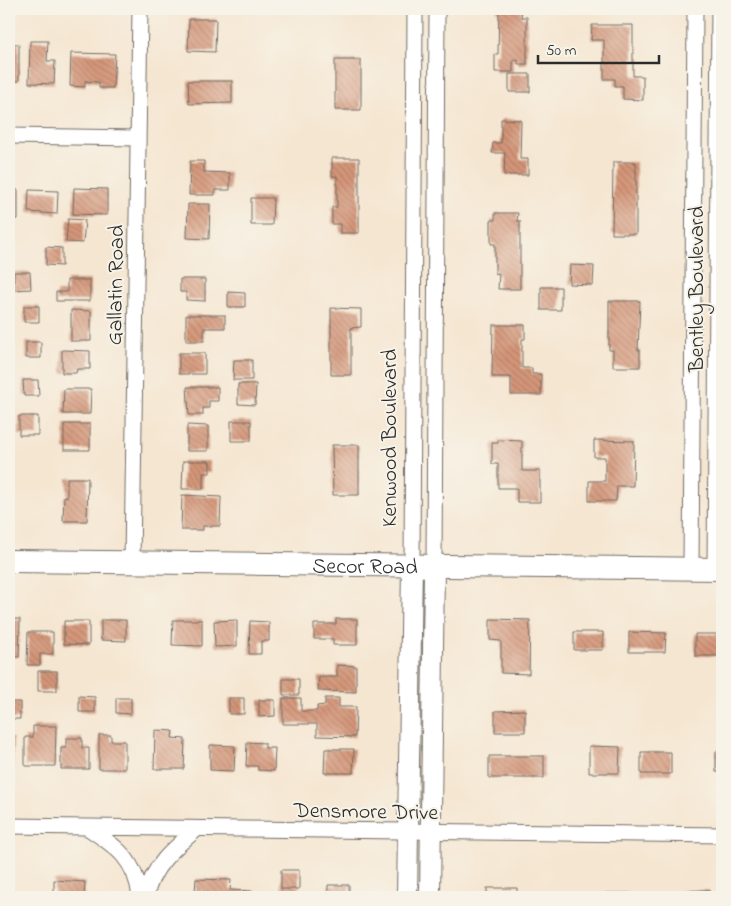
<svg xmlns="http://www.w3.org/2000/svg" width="731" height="906" font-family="'Indie Flower',sans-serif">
	<defs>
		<pattern id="building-back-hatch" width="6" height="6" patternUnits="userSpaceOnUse" patternTransform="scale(1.25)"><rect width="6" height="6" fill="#d59679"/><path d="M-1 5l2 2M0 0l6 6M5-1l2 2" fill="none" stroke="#ad7b63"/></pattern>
	</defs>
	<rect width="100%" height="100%" fill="#f7f3e8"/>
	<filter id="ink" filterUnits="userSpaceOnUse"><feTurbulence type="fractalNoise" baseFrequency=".02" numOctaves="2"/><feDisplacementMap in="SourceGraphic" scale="10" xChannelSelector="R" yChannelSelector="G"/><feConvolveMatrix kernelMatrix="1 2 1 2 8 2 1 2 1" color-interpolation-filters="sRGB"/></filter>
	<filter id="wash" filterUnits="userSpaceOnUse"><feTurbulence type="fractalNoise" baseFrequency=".0096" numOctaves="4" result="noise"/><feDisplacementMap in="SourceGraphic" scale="20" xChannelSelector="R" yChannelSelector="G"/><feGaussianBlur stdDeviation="1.12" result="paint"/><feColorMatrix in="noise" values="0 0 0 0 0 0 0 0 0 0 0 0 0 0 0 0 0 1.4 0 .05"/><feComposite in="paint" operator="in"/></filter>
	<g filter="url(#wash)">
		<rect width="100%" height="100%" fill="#f5e6d1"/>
		<g id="blocks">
			<!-- building -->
			<path fill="url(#building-back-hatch)" d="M496 9H522L521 17H527V64H518V60H513V72H495V54H498L499 12 496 11Z
				M189 19H216L215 52 188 51Z
				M592 25H633V76H643V100L623 99V86H615V79H604V40H591Z
				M30 41H48L47 61H55L54 84 29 83Z
				M9 44H19V81H9Z
				M71 53 115 54 113 88H99V82L85 81V87L70 86Z
				M335 60H361V110H335Z
				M509 74H530V92H509Z
				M188 81H232V103L189 104Z
				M501 119 521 120 520 159H528V175H504L505 153H492L493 143H501Z
				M332 158H359V233H340V224H332V207H337V176H332Z
				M190 161H204V172L230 173V190H215V195H189Z
				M613 162H636V234H612Z
				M74 188 107 189V215L73 214Z
				M9 190H18V219H9Z
				M29 190 58 191 57 214 28 212Z
				M251 198H273L272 225H251Z
				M188 204H210L209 239 187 238Z
				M495 213H518L517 221H520V289H498L499 274 495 273V244H491V220H495Z
				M68 219 85 220 83 243 66 242Z
				M46 247 62 248V266L46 265Z
				M570 265 594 266 593 285 569 284Z
				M14 272H30L31 289 14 290Z
				M180 279H205V301L186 300V292H180Z
				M67 280H90V301H56V292H67Z
				M541 287H561V310H541Z
				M228 292 245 293V307H228Z
				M609 301H640L638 350H640V367H613V350H609Z
				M24 306H39V322H24Z
				M331 308 361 309V327L351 328V375H331Z
				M71 310 91 311V341H71Z
				M186 315H225V328H204V341H186Z
				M493 325H525V339H522V368H532V374H541V395H511V377H492Z
				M26 342H41V358H26Z
				M62 350 90 351V369H77L76 373H62Z
				M179 353H205V374H179Z
				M234 360H252V380H233Z
				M23 380H38L39 396H24Z
				M238 384H256L255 405 238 404Z
				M187 387H218V401H209V408H203V415H189Z
				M64 389H91L90 414H63Z
				M19 416H38V435H19Z
				M231 421H251V441H231Z
				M64 424H90V450H64Z
				M187 425 208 426V451H187Z
				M498 440 522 441V471H540V502H517V488H498V464H492V443H498Z
				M594 440 634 441 633 486H617L616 501H589V481H605V457H594Z
				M332 445H359V495H333Z
				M183 461H210V473H203V489H182Z
				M67 478H88L87 521H63L64 496 67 497Z
				M182 495 221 497 220 526H203V530H181Z
				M9 619H20L19 657H9Z
				M336 619H357V645H333V639H314V624H336Z
				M490 619 530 620 529 674 501 673V641L490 640Z
				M101 620H126V641L101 640Z
				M173 620H202V646L172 645Z
				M237 620V646L215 647 214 621Z
				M64 621H89V645L64 644Z
				M250 621 269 622V641H261V654H249Z
				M28 632H53V654H40V665H27Z
				M574 632H603V650H574Z
				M629 632 666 633 665 652H629Z
				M695 634H722V656H695Z
				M337 665 356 666V692L318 691 319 677H337Z
				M38 671H57V691H38Z
				M283 679H299V695H283Z
				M79 696 95 697V712H79Z
				M116 698H131V714L116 713Z
				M229 698H244V714H229Z
				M283 698H301V711H317V706L325 705V698H339V707H356L355 737 317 736V724H283Z
				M259 700H275V716L259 717Z
				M9 702H20V719H9Z
				M525 710V732H495V711Z
				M33 726H56L55 766H25V737H33Z
				M155 730 173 731 172 738 185 739 184 769H154Z
				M99 735H111V741H125V769H99Z
				M9 738H13V765H9Z
				M66 738H82V748H89V769H61V748H66Z
				M247 742 265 743V748H275L274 771 258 770V766H246Z
				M210 745 235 746 234 771 210 770Z
				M589 746 620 747 619 773H589Z
				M325 749H354L353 773H324Z
				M716 751H722V772H716Z
				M641 752H671V774H641Z
				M489 756H544V778H489Z
				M281 870H299V889H281Z
				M196 879 231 880 230 890 252 891V897H204V891H195Z
				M54 880 85 882 84 897H54Z
				M328 885H349V897H328Z
				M487 888H517V897H487Z
				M709 890V897H679V891Z
				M605 893H630V897H605Z"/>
		</g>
	</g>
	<g filter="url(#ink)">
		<use href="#blocks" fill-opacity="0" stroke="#726c65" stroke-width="1"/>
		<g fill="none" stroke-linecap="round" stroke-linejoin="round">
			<defs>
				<path id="street" d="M9 136 137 138
					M132 562 140 9
					M412 566 415 9
					M434 567 437 9
					M691 569 695 9
					M715 569 719 9
					M9 826 722 835
					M88 828C117 847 136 860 140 897
					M146 897C151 867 174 848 197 829"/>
				<path id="secondary" d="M407 897 412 566
					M430 897 434 567"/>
				<g id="primary">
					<path id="s1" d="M9 561 722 569"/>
				</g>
			</defs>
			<!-- street casing -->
			<use href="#street" stroke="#726c65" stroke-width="17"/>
			<!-- secondary casing -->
			<use href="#secondary" stroke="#726c65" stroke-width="22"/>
			<!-- primary casing -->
			<use href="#primary" stroke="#726c65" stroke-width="24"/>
			<!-- street -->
			<use href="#street" stroke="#fff" stroke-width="15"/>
			<!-- secondary -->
			<use href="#secondary" stroke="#fff" stroke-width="20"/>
			<!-- primary -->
			<use href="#primary" stroke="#fff" stroke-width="22"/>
		</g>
	</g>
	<g text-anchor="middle" stroke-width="4" stroke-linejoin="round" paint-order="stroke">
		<!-- street labels -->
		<g font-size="22" fill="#2b2b2b" stroke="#f7f3e8">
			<text transform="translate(114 285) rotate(-89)" y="8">Gallatin Road</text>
			<text transform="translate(695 289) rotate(-90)" y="8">Bentley Boulevard</text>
			<text transform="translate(388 438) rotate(-90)" y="8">Kenwood Boulevard</text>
			<text dy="8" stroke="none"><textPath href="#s1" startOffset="356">Secor Road</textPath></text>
			<text transform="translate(366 810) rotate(1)" y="8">Densmore Drive</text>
		</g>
	</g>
	<!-- margin -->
	<rect width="731" height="906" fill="none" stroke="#f7f3e8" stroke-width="30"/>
	<!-- scale -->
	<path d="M538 55v8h121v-8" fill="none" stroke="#2b2b2b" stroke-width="2.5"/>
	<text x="546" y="55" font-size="15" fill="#2b2b2b" stroke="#f7f3e8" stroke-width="4" paint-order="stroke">50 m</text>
</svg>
